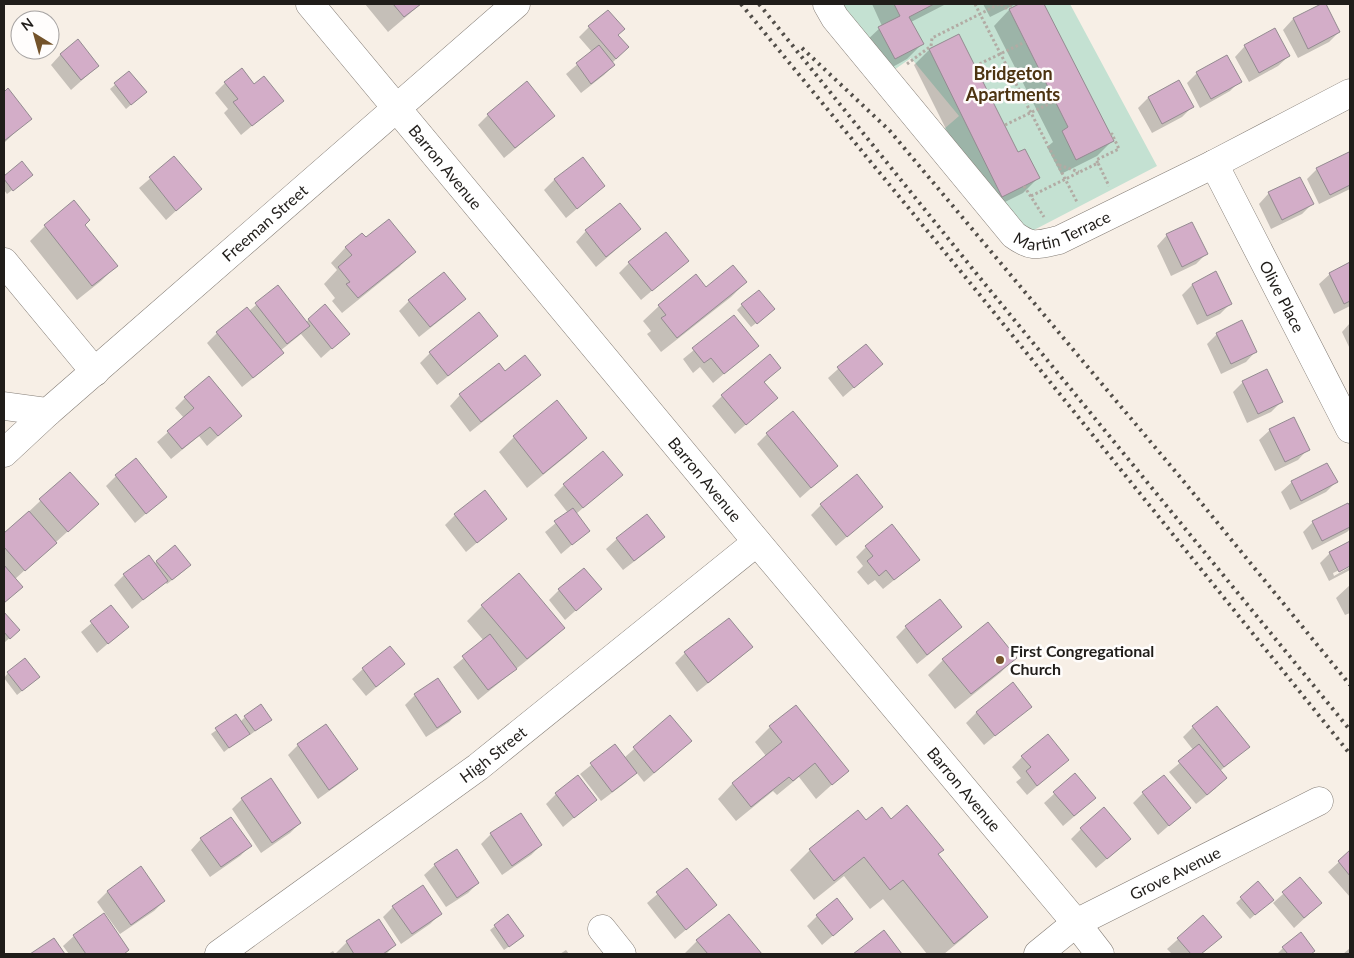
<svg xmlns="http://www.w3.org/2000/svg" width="1354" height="958" font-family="Lato,sans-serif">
	<rect width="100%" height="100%" fill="#f7efe6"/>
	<!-- green -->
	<path fill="#c4e1d2" d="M839 4H1070L1157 166 1034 230H1026L944 129 959 116 911 58 894 70Z"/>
	<!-- shadow -->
	<path fill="#0003" d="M365 4H421L388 32Z
		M872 4H946L911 22 922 44 907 59 880 74 864 43 882 26Z
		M983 4H1016L990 17Z
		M1022 4H1043L1112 141 1097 156 1061 174 1047 147 1053 142 994 26 1009 10Z
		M1325 4 1339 32 1329 42 1298 58 1283 30 1293 19Z
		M589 27 617 35 618 57 612 63 614 65 604 75 581 93 566 74 592 52 579 37Z
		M959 36 1018 154 1038 178 1023 193 987 211 914 65 929 50Z
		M1245 46 1289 56 1278 66 1249 82 1235 57Z
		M61 54 98 66 71 90 51 65Z
		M129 73 140 97 126 109 110 89Z
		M1197 73 1240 81 1230 91 1200 108 1187 83Z
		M225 83 282 101 241 135 224 113 228 109 215 93Z
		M8 90 30 118 4 143V94Z
		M1148 98 1192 107 1182 117 1152 133 1138 108Z
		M488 115 554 116 504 158 478 125Z
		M1348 153 1350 158V189L1319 204 1307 179 1317 169Z
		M174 158 200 189 166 220 139 188Z
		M582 158 604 186 566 218 544 190 554 180Z
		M22 163 26 179 7 194 4 190V177Z
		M1269 193 1312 204 1302 214 1271 229 1259 204Z
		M620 204 640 229 596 267 576 242 586 231Z
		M1191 224 1206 254 1196 264 1171 276 1157 246 1167 235Z
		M84 225 116 266 101 281 77 300 30 241 45 226Z
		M366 239 414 252 399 267 342 313 332 301 335 298 324 284 337 270 331 263 346 247Z
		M687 261 641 300 619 273 629 263Z
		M1350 264V306L1334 314 1319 284 1330 274Z
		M696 276 705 288 746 282 731 297 661 352 647 334 651 331 643 321 659 306Z
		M1192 285 1230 304 1220 314 1197 325 1182 295Z
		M277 287 306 322 325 306 348 334 321 358 301 334 280 351 282 353 272 363 242 387 207 343 217 333 249 311Z
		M464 299 454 309 419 337 399 311 409 301Z
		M742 305 768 314 751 327 737 310Z
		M479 314 496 336 486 346 437 385 420 363 430 353Z
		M734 317 757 346 713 383 700 367 693 373 683 359Z
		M1350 323V349L1342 332Z
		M1217 334 1256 351 1246 362 1221 374 1207 344Z
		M865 345 881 364 843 397 828 378Z
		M499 364 505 373 539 375 529 385 470 432 450 406 460 395Z
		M779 368 764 383 776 398 735 434 712 406 722 396Z
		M1243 382 1281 402 1271 412 1247 423 1233 392Z
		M185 398 241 416 207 446 199 436 171 459 157 442 184 418 175 408Z
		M1293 419 1308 449 1298 460 1275 471 1259 440 1270 430Z
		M767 434 836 466 800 498 757 444Z
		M514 437 586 438 570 453 527 488 499 452Z
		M1327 464 1336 482 1326 492 1290 510 1281 492 1292 482Z
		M70 473 87 514 15 579 11 597 4 603V535Z
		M621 475 576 514 588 531 561 554 545 532 568 513 554 495 564 485Z
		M116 476 165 497 135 523 106 486Z
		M1348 504 1350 509V529L1347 532 1312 550 1303 532 1313 522Z
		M821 505 882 507 836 546 811 515Z
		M455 515 506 518 466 552 445 525Z
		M647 516 664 537 653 547 623 570 606 549 617 539Z
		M1350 542V565L1333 573 1334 576 1350 567V570L1329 581 1320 563 1330 553Z
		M866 547 919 560 883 589 875 580 868 585 857 572 863 566 856 557Z
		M157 561 185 570 167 584 165 582 132 609 114 585 124 575 154 564Z
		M1350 585V613L1345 615 1336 598Z
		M600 589 565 620 549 600 559 590Z
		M482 606 563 628 548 643 478 700 453 667 484 641 467 621Z
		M111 607 127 627 97 653 81 632Z
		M4 614 18 630 4 643Z
		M906 627H960L950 637 917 664 896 637Z
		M751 647 741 657 697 692 675 663 685 653Z
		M1015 658 1000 673 955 709 928 675 943 660Z
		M403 664 366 696 352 679 363 669Z
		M8 673 33 682 17 695 4 678Z
		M415 695 459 712 449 722 426 737 405 705Z
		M1030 706 984 745 966 723 976 713Z
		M236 716 240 722 245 717 270 720 250 735 248 733 224 752 211 734Z
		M670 717 680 751 644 782 636 772 625 783 601 801 580 774 615 746 624 758Z
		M770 727 847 771 816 799 799 777 777 795 773 791 736 821 718 799 733 783 766 756 755 742Z
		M1193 727 1248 747 1220 771 1216 788 1196 804 1169 772 1194 751 1183 737Z
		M298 745 356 769 346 779 318 799 288 755Z
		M1022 757 1067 760 1027 795 1016 782 1021 778 1012 767Z
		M1075 775 1084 808 1063 826 1044 803Z
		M1143 793 1189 808 1158 835 1133 803Z
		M556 794 595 800 563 827 546 804Z
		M242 799 300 823 290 833 261 853 232 809Z
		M890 820 942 850 937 855 986 917 966 936 944 954H927L883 899 870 909 844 876 814 900 790 870 810 850 865 822Z
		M1081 829 1119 849 1096 868 1071 839Z
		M491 834 541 845 531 855 502 875 481 844Z
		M201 839 250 846 240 856 210 877 191 850Z
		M456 851 478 883 468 893 446 907 424 875 435 865Z
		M1350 852V897L1328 872Z
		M687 869 715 905 675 939 647 903Z
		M1300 879 1321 903 1294 928 1273 903Z
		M1258 883 1267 904 1250 919 1236 903Z
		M108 891 164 901 154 911 120 934 97 902Z
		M393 907 440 914 430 924 401 944 383 917Z
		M729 915 760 954H684L697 941Z
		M508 916 517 941 504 950 490 930Z
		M817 916 852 919 822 945 807 926Z
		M1203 917 1220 937 1201 954H1172L1167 949Z
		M378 921 395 945 386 954H328L333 951 335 954 347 942Z
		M74 936 128 950 124 954H69L63 946Z
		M1283 948 1314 950 1310 954H1279L1278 953Z
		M1350 948V954H1343Z
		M566 950 569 954H560Z"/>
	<!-- building -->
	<path fill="#d3adc8" stroke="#948b91" d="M393 4H421L404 17Z
		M894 4H934L909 17 924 44 895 59 878 27 900 16Z
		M1019 4H1044L1114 141 1076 160 1062 131 1068 127 1009 9Z
		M1321 4H1326L1340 32 1308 49 1293 18Z
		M608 10 625 29 618 35 629 47 616 59 588 26Z
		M1275 28 1290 56 1259 73 1244 45Z
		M959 34 1018 152 1025 149 1040 178 1002 197 929 49Z
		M78 39 99 66 81 80 60 54Z
		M599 45 615 65 591 84 576 63Z
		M1227 55 1242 82 1211 99 1196 72Z
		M242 68 254 84 264 76 284 101 252 126 233 102 238 99 224 82Z
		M129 71 147 92 131 105 114 83Z
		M1179 80 1194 107 1162 124 1148 97Z
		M527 81 555 116 515 148 487 114Z
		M8 88 32 119 4 141V92Z
		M1349 152 1350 155V185L1330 195 1316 168Z
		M174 156 202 189 176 211 149 177Z
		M583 157 605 186 577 209 554 179Z
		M22 161 33 175 13 191 4 179V176Z
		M1300 177 1314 204 1282 220 1268 192Z
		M74 200 90 220 85 225 118 266 92 286 44 225Z
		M620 203 641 229 606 257 585 230Z
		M389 219 416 252 358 298 346 284 350 282 338 267 352 255 345 247 362 233 366 237Z
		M1192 222 1208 254 1182 267 1166 234Z
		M666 232 689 261 652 291 628 262Z
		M1350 262V301L1344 304 1329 273Z
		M733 265 747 282 677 338 661 318 666 315 658 305 696 274 706 287Z
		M1216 271 1232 304 1207 316 1192 284Z
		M444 272 466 299 430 327 408 300Z
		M278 285 310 326 287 344 255 303Z
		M759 290 775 309 757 324 741 304Z
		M325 304 350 334 332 349 308 319Z
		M247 307 284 353 253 378 216 332Z
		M479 312 498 336 448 376 429 352Z
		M734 315 759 346 724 374 711 358 704 363 692 348Z
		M1242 320 1257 352 1231 364 1216 333Z
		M866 344 883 364 854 388 837 367Z
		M770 354 781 368 764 382 778 398 746 425 721 395Z
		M525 355 541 375 481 422 459 394 499 363 505 371Z
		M1267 369 1283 402 1258 414 1242 381Z
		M209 376 242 416 218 436 210 427 182 449 167 431 194 408 184 397Z
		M557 400 587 438 543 474 513 436Z
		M793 411 838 466 811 488 766 433Z
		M1294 417 1310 450 1285 462 1269 429Z
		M603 451 623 475 583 508 563 484Z
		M136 458 167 497 146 514 115 475Z
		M1327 463 1338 482 1301 501 1291 481Z
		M70 472 99 504 68 532 39 499Z
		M857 474 883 507 847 537 820 504Z
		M485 490 507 519 477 543 454 514Z
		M1348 503 1350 506V527L1322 541 1312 521Z
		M573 508 590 531 572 545 554 521Z
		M29 511 57 543 25 571 4 547V533Z
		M647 514 665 537 634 561 616 538Z
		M892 524 920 560 894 580 886 570 879 576 867 561 873 556 865 546Z
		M1350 541V566L1339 572 1329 552Z
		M175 545 191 565 172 580 156 561Z
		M149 555 168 581 143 600 123 574Z
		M4 565 23 587 4 603Z
		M584 568 602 589 576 611 558 589Z
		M519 573 565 628 527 659 481 605Z
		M940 599 962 627 927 655 905 626Z
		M111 605 129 627 108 644 90 621Z
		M4 612 20 630 10 639 4 632Z
		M729 618 753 647 708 683 684 652Z
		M988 622 1017 658 971 694 942 659Z
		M490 634 517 669 488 690 462 656Z
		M390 646 405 664 376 687 362 668Z
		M25 658 40 677 22 691 7 672Z
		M438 678 461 712 437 728 414 694Z
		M1013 682 1032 707 995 736 976 712Z
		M261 704 272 720 255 731 244 716Z
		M796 705 849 771 832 785 815 763 793 781 789 777 751 807 732 783 782 742 769 726Z
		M1217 706 1250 747 1224 767 1192 726Z
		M236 714 250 734 229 748 215 728Z
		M670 715 692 741 654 773 633 747Z
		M326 724 358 769 329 790 297 744Z
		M1048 734 1069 760 1037 786 1026 771 1031 767 1021 756Z
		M615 744 637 773 612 792 590 763Z
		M1199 744 1227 778 1207 795 1178 761Z
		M1075 773 1096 798 1074 816 1053 792Z
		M578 775 597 800 574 818 555 793Z
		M1164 775 1191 808 1169 826 1142 792Z
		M271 778 301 823 272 843 241 798Z
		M907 805 944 850 938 854 988 917 954 944 903 880 890 890 864 857 834 881 809 849 858 810 866 820 882 807 891 819Z
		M1104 807 1131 839 1107 859 1080 828Z
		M521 813 542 845 512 866 490 833Z
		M231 817 252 846 221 867 200 838Z
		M457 849 479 883 457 898 434 864Z
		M1350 850V876L1338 861Z
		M141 866 165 901 131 925 107 891Z
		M687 868 717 905 686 930 656 892Z
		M1300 877 1322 903 1304 918 1282 892Z
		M1258 881 1274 900 1255 915 1240 897Z
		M423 885 442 914 412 934 392 906Z
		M837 898 853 919 833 936 816 915Z
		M104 913 129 950 124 954H86L73 935Z
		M508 914 524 936 509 947 494 925Z
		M729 914 762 954H708L696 940Z
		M1203 915 1222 937 1201 954H1191L1177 938Z
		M379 919 396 945 383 954H354L346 941Z
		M884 930 902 954H853Z
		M1301 932 1315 951 1311 954H1288L1282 947Z
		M54 938 65 954H30Z"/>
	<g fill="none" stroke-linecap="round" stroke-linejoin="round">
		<defs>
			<g id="street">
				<path id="s1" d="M310 4 757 542 1076 923 1100 954"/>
				<path id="s2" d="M827 4 835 18 1014 235C1032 248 1037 245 1059 240L1214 164 1350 93"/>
				<path id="s3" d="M1214 164 1350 429"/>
				<path d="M4 262 95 372"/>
				<path id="s4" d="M4 406 48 412 516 4"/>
				<path d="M4 453 48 412"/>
				<path d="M602 929 622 954"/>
				<path id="s5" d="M219 954 478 767 757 542"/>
				<path id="s6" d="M1038 954 1076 923 1319 801"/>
			</g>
		</defs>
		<!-- street casing -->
		<use href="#street" stroke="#847d76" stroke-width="29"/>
		<!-- path -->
		<path stroke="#b2aba4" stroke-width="3" stroke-dasharray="2.5 2.5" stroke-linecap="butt" d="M975 4 980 14 999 4
			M1001 4 1006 8 1014 4
			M907 64 931 46 932 38 980 14 1077 202
			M975 66 1025 42
			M1005 125 1055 101
			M1098 163 1096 160 1119 149 1112 134 1110 135
			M1059 165 1079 172
			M1024 186 1044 217
			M1031 196 1098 163 1109 186"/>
		<!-- street -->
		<use href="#street" stroke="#fff" stroke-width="28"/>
		<!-- rail -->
		<path stroke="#524e49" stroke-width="4" stroke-dasharray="2.5 5" stroke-linecap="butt" d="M741 4 971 284 1350 754
			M759 4 980 278 1350 730
			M802 48 890 131 1185 483 1350 685"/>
	</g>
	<!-- markers -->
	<circle fill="#74532a" stroke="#fffdfc" stroke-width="2" cx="1000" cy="660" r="5"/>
	<g text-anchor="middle" stroke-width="5" stroke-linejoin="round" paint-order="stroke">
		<!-- street labels -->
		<g font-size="16" fill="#201d1a" stroke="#fffdfc">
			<text dy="6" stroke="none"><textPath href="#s1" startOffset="212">Barron Avenue</textPath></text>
			<text dy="6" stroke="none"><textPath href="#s2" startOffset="350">Martin Terrace</textPath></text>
			<text dy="6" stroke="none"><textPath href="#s4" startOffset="332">Freeman Street</textPath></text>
			<text dy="6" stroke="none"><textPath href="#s3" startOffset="149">Olive Place</textPath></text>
			<text dy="6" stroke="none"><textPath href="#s1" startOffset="618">Barron Avenue</textPath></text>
			<text dy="6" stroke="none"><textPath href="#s5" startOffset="339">High Street</textPath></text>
			<text dy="6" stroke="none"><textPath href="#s1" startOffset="1022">Barron Avenue</textPath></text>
			<text dy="6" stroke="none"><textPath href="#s6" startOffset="160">Grove Avenue</textPath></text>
		</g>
		<!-- poi labels -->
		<g font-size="16" font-weight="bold" fill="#201d1a" stroke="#fffdfc" text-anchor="start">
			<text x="1010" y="657">First Congregational<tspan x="1010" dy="18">Church</tspan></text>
		</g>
		<!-- neighbourhood labels -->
		<g font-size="18" font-weight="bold" fill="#4d3412" stroke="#fffdfc">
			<text x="1013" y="80">Bridgeton<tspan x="1013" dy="21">Apartments</tspan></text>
		</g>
	</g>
	<!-- border -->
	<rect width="1354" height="958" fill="none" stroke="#201d1a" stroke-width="10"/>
	<!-- north arrow -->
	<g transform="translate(35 35) rotate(323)"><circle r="24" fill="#fffdfc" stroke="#a6a3a2"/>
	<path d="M0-4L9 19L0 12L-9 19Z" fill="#74532a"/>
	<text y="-8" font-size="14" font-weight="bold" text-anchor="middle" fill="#201d1a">N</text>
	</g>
</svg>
